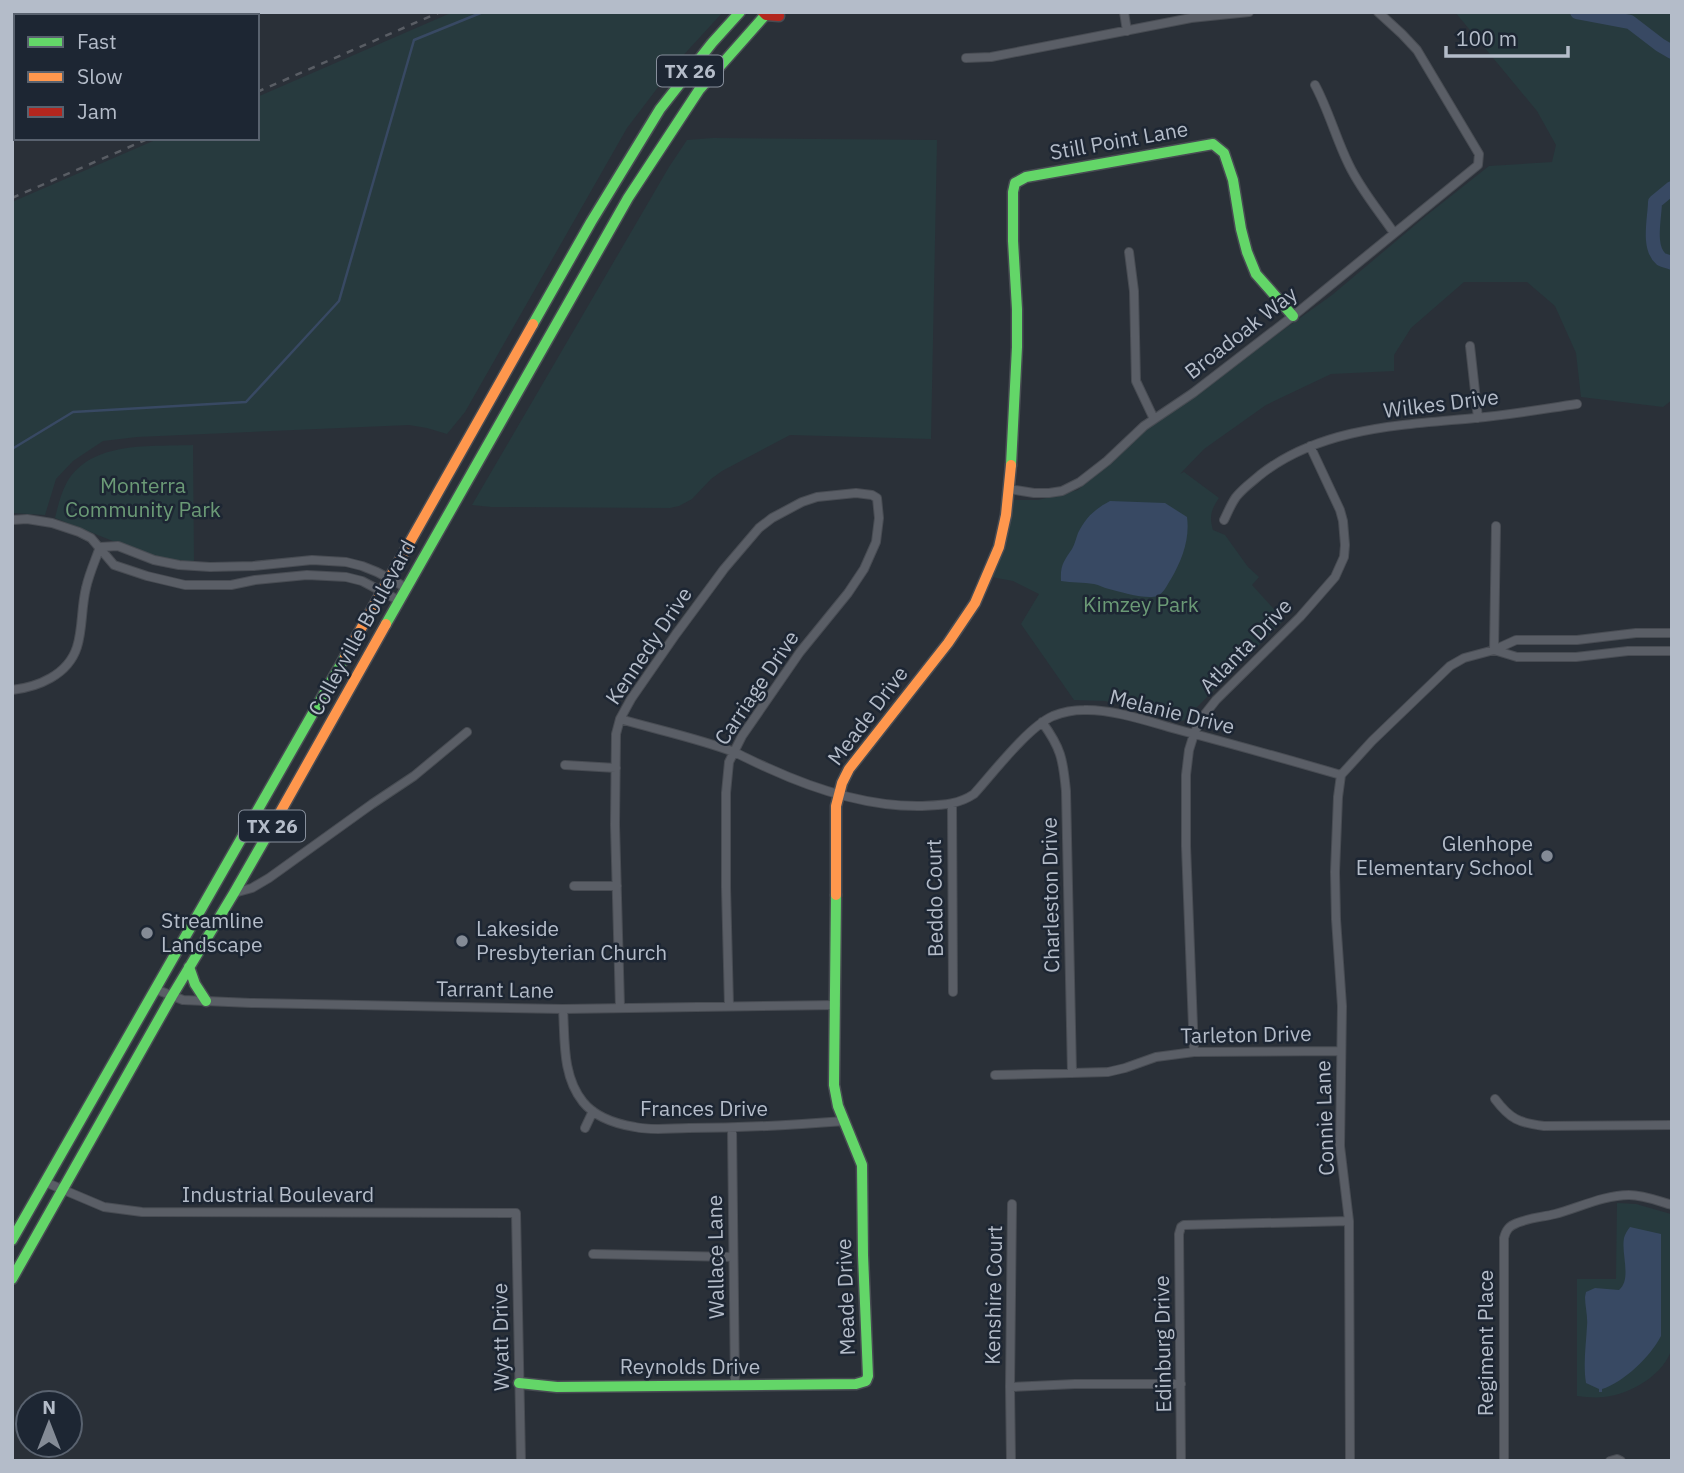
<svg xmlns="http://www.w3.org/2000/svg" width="1684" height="1473" font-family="'IBM Plex Sans',sans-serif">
	<rect width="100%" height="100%" fill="#2a3038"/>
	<!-- green -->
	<path fill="#273a3e" d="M453 12H723L678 61 627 128 465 412 447 434 427 428 409 425 137 437 103 441 73 461 56 479 45 515 12 513V202L160 138H257V97Z
		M1455 12H1672V400L1663 407 1581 397 1576 353 1555 306 1527 282H1464L1411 328 1394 355V371L1331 374 1266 405 1204 449 1180 474 1184 472 1219 498C1211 510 1209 516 1213 530L1225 535 1248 567 1259 577 1252 585 1284 620 1183 721 1105 701 1074 700 1021 624 1039 594 1013 581 991 577 1012 500H1038L1078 490 1129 441 1332 295 1427 215 1489 166 1552 162 1556 145 1537 111Z
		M713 138 937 140 931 439 790 435 722 471 711 479 692 499 679 506 670 508 491 507 472 505 669 167 687 140Z
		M193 445 194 562 153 557 55 518C58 506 61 493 67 482 92 440 152 447 193 445Z
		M1617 1203 1636 1204 1671 1214 1672 1348C1664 1375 1631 1394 1604 1397 1595 1398 1585 1397 1577 1396V1279H1616Z"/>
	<!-- water -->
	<path fill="#384963" d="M1110 501 1165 503 1187 517C1190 539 1182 560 1171 579 1167 585 1164 593 1157 596 1148 600 1120 592 1109 589 1104 588 1099 585 1094 584 1083 582 1072 583 1061 581 1060 565 1064 561 1072 549 1075 544 1076 538 1078 533 1086 517 1095 509 1110 501Z
		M1630 1227 1661 1234V1336C1651 1356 1623 1383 1602 1389V1392H1599V1389L1586 1383C1583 1364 1586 1345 1587 1326 1588 1317 1585 1306 1585 1297L1586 1292 1595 1288 1619 1290C1632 1279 1621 1254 1624 1238 1625 1234 1627 1231 1630 1227Z"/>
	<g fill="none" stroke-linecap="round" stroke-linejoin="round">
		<!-- stream -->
		<path stroke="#384963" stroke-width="2.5" d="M12 449 73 412 246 402 339 301 414 40 483 12"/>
		<!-- river -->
		<path stroke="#384963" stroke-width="14" d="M1577 12 1630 22 1660 45 1672 52
			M1672 188 1655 202C1655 217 1647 247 1661 259 1662 260 1670 262 1672 263"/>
		<defs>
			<path id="street" d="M29 12V16
				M1124 12 1127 31
				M966 58 991 57 1191 18 1249 12
				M12 80 16 79
				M1315 85C1329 111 1336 139 1349 165 1361 190 1379 211 1394 233
				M1129 252 1134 291 1136 381 1154 419
				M1470 346 1478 418
				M1009 489 1034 493H1049L1062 491 1080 482 1107 461 1144 426 1193 393 1293 316 1478 165 1479 154 1417 50 1402 34 1378 12
				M12 520 27 519 52 523 79 532 91 538 114 565 147 576 185 585H231L255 580 307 575 346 577 362 581 400 601
				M1224 520C1228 512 1231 504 1236 497 1243 488 1252 482 1260 475 1321 427 1402 425 1475 418 1509 415 1543 409 1577 404
				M100 547 118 546 154 560 179 565 210 567 253 566 312 560 346 562 362 566 377 572 407 588
				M1494 650 1517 657H1576L1628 651H1672
				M1494 650 1496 526
				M12 690C38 687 68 675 77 647 83 628 81 608 86 588 89 574 95 561 100 547
				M620 719C658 730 697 738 734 752 745 757 756 763 768 768 816 790 869 807 922 806 941 805 958 805 974 794 993 773 1028 727 1053 716 1063 712 1073 710 1084 710 1114 709 1153 723 1183 731 1236 745 1289 760 1341 775
				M1042 722C1061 748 1063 759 1066 791L1072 1073
				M565 765 616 768
				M1341 775 1338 797 1335 872 1336 919 1342 1006 1340 1146 1349 1221 1350 1461
				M1341 775 1372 741 1450 666 1464 658 1494 650 1516 640H1577L1636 633H1672
				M952 804 953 992
				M574 886H617
				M234 893 252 888 269 878 372 804 414 776 467 732
				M155 989 183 1000 251 1003 563 1009 836 1005
				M620 1007 615 825 616 734 620 719 631 699 676 634 724 569 759 528 772 518 802 502 817 497 856 493 872 495 877 498 879 518 876 542 864 569 848 593 800 652 742 736 729 762 726 793V887L729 1006
				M563 1009C565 1040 562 1076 583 1102 596 1118 616 1124 635 1127 652 1131 672 1128 689 1128 741 1128 793 1125 845 1121
				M1194 1052 1186 846V775L1189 750 1194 734 1201 719 1216 700 1300 617 1335 577 1344 557 1345 545 1343 521 1340 510 1310 446
				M995 1075 1108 1072 1125 1068 1156 1057 1194 1052 1341 1051
				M1495 1099C1510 1119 1519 1123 1544 1126L1672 1125
				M585 1128 593 1111
				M732 1128 735 1386
				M45 1182 104 1207 142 1212 516 1213 521 1461
				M593 1254 733 1257
				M1010 1387 1075 1384H1181
				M1011 1461 1010 1387 1012 1204
				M1181 1461 1179 1234 1181 1227 1184 1225 1349 1221
				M1504 1461V1238C1506 1230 1509 1226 1517 1223 1529 1218 1543 1217 1555 1214 1578 1208 1604 1195 1629 1195 1644 1195 1658 1201 1672 1205
				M1610 1461 1617 1459 1621 1461"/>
			<path id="fast" d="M533 324 591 222 660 109 712 43 740 12
				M1011 465 1017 347V309L1013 241V192L1015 183 1026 177 1213 144 1224 153 1233 180 1241 229 1247 252 1256 274 1293 316
				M386 624 628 198 699 90 768 12
				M189 967 195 984 206 1001
				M12 1240C122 1045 235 852 345 657
				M12 1279 172 996 234 893 273 825
				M519 1383 557 1387 856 1384 866 1381 868 1376 863 1255 862 1165 838 1106 834 1085 836 895"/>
			<path id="slow" d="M345 657 533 324
				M273 825 386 624
				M836 895V806L842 783 849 769 948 643 975 603 999 547 1006 515 1011 465"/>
			<path id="jam" d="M763 12 766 15 779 16 778 12"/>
		</defs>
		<!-- street casing -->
		<use href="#street" stroke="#484c53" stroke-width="10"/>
		<!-- fast casing -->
		<use href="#fast" stroke="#484c53" stroke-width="13"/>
		<!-- slow casing -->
		<use href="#slow" stroke="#484c53" stroke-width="13"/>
		<!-- jam casing -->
		<use href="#jam" stroke="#484c53" stroke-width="13"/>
		<!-- street -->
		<use href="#street" stroke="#5a5e66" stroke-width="8"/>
		<!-- fast -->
		<use href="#fast" stroke="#63d668" stroke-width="10"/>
		<!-- slow -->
		<use href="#slow" stroke="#ff974d" stroke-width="10"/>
		<!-- jam -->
		<use href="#jam" stroke="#b3261e" stroke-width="10"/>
		<!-- rail -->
		<path stroke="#595d64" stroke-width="2.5" stroke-dasharray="7 7" stroke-linecap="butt" d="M257 92 440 12
			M12 198 150 138"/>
	</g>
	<!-- markers -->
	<g fill="#848b96" stroke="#1d2633" stroke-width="2.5">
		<circle cx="1547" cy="856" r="7"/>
		<circle cx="147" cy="933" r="7"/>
		<circle cx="462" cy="941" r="7"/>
	</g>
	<g text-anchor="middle" stroke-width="5" stroke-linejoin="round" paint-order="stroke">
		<!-- shield labels -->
		<g fill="#1d2633" stroke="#878f9c" stroke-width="2">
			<rect x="657" y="55.5" width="66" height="31" rx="5"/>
			<rect x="239" y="810.5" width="66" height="31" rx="5"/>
		</g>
		<g font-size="19" font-weight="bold" fill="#b4bcc9">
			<text x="690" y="78">TX 26</text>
			<text x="272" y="833">TX 26</text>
		</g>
		<!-- street labels -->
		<g font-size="21" fill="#b4bcc9" stroke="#1d2633">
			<text transform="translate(1119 141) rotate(-10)" y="7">Still Point Lane</text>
			<text transform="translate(1241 333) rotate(-38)" y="7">Broadoak Way</text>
			<text transform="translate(1441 404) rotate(-7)" y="7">Wilkes Drive</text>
			<text transform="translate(362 628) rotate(-61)" y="7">Colleyville Boulevard</text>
			<text transform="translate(649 646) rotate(-56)" y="7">Kennedy Drive</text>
			<text transform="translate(1246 646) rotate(-46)" y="7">Atlanta Drive</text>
			<text transform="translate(757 688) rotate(-56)" y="7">Carriage Drive</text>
			<text transform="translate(1172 712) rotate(14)" y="7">Melanie Drive</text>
			<text transform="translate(868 716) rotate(-53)" y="7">Meade Drive</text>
			<text transform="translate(1051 895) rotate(-91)" y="7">Charleston Drive</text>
			<text transform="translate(935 898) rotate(-91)" y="7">Beddo Court</text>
			<text transform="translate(495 990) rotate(1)" y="7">Tarrant Lane</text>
			<text transform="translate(1246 1035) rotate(-1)" y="7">Tarleton Drive</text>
			<text x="704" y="1116">Frances Drive</text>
			<text transform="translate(1325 1118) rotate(-92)" y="7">Connie Lane</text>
			<text x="278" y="1202">Industrial Boulevard</text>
			<text transform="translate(716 1257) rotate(-91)" y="7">Wallace Lane</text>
			<text transform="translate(994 1295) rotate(-89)" y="7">Kenshire Court</text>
			<text transform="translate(846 1297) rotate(-92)" y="7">Meade Drive</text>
			<text transform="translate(501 1337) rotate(-91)" y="7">Wyatt Drive</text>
			<text transform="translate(1486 1343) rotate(-90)" y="7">Regiment Place</text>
			<text transform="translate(1163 1344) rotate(-91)" y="7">Edinburg Drive</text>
			<text x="690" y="1374">Reynolds Drive</text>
		</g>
		<!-- park labels -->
		<g font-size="21" fill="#6b9a76" stroke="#1d2633">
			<text x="143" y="493">Monterra<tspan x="143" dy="24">Community Park</tspan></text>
			<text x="1141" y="612">Kimzey Park</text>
		</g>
		<!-- poi labels -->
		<g font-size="21" fill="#b4bcc9" stroke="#1d2633" text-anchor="start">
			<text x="1533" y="851" text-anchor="end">Glenhope<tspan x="1533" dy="24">Elementary School</tspan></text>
			<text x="161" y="928">Streamline<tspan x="161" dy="24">Landscape</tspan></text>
			<text x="476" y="936">Lakeside<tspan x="476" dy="24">Presbyterian Church</tspan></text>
		</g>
	</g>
	<!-- border -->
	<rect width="1684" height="1473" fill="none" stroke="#b4bcc9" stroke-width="28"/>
	<!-- legend -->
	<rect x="14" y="14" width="245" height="126" fill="#1d2633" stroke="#59626f" stroke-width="2"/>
	<rect x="28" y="37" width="35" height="10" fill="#63d668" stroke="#59626f" stroke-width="2"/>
	<text x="77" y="49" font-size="21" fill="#b4bcc9">Fast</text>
	<rect x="28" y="72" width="35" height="10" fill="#ff974d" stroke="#59626f" stroke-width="2"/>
	<text x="77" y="84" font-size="21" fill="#b4bcc9">Slow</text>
	<rect x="28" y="107" width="35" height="10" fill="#b3261e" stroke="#59626f" stroke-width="2"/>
	<text x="77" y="119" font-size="21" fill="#b4bcc9">Jam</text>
	<!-- north arrow -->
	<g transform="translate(49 1424)"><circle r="33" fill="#1d2633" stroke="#59626f" stroke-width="2"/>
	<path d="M0-5L12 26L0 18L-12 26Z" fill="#848b96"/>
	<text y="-10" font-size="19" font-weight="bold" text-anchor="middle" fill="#b4bcc9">N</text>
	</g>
	<!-- scale -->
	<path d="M1446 46v10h122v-10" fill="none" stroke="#b4bcc9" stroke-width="3.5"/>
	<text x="1456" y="46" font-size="21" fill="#b4bcc9" stroke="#1d2633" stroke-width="5" paint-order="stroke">100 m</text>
</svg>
